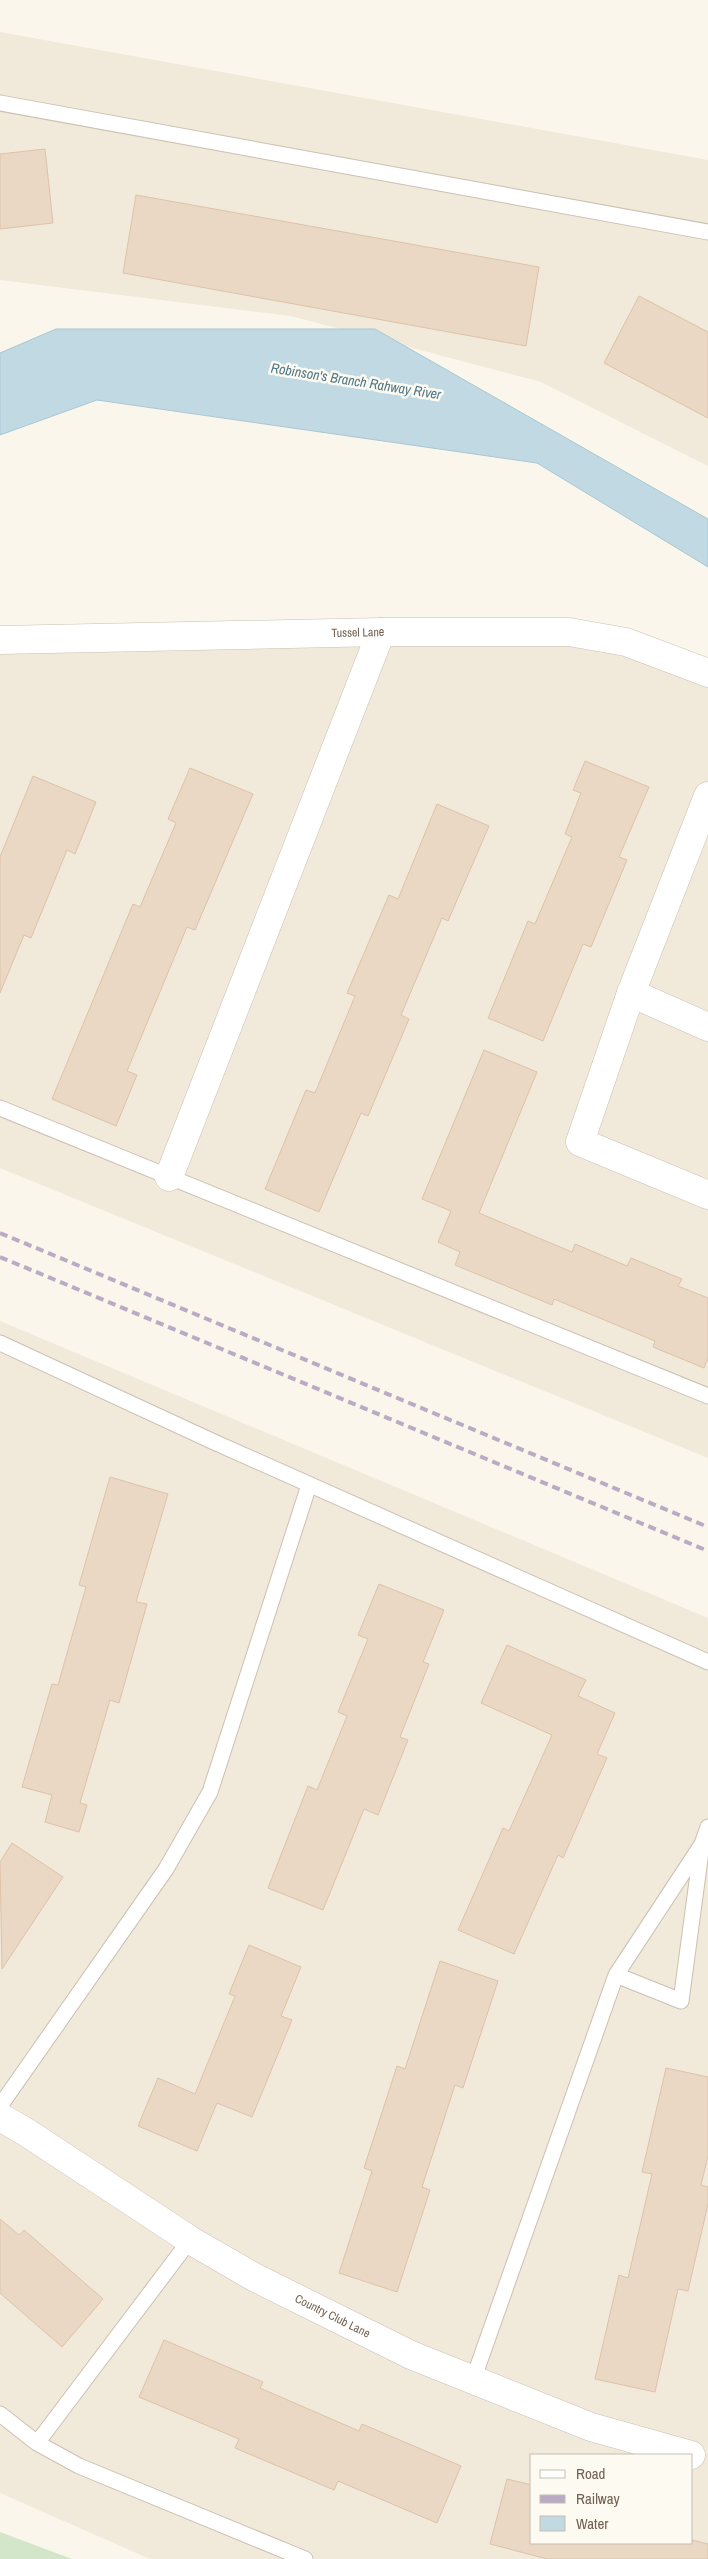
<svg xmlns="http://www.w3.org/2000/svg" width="708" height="2559" font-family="'Archivo Narrow',sans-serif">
	<rect width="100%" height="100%" fill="#faf6eb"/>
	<!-- residential -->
	<path fill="#f1e9da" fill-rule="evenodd" d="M0 32 708 160V466L541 382 291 316 0 280Z
		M604 639 708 680V1458L0 1168V642Z
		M0 1321 708 1618V2559H150L0 2493ZM532 2455H692V2543H532Z"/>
	<!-- green -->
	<path fill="#d3e6ca" d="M0 2532 72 2559H0Z"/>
	<!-- water -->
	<path fill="#c1d9e2" stroke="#a9c7d2" d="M56 329H375L708 519V567L537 463 97 400 0 435V353Z"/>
	<!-- building -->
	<path fill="#ead8c4" stroke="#ddc2a8" d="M45 149 53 223 0 229V154Z
		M136 195 539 267 526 346 123 273Z
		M639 296 708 332V418L604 363Z
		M585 761 649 787 619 857 627 860 591 947 583 944 543 1041 488 1018 528 921 535 924 572 837 565 834 581 793 573 790Z
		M190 768 253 794 195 930 187 927 127 1071 137 1075 116 1126 52 1099 133 904 140 907 176 823 168 819Z
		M33 776 96 802 75 854 67 850 31 938 24 935 0 993V857Z
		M437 804 489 826 448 921 442 918 401 1015 409 1019 368 1116 361 1113 319 1212 265 1189 306 1090 315 1093 355 996 347 993 389 895 398 899Z
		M484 1050 537 1072 479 1213 572 1252 575 1244 627 1266 631 1258 682 1279 678 1286 708 1298V1358L704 1368 653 1347 655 1341 554 1299 552 1305 455 1265 460 1252 438 1242 451 1211 422 1199Z
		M110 1477 168 1494 136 1602 147 1604 119 1703 110 1700 80 1803 87 1805 79 1832 45 1822 52 1795 22 1787 52 1684 58 1685 86 1587 79 1585Z
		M379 1584 444 1610 423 1662 429 1664 400 1737 408 1740 378 1815 364 1809 323 1910 268 1888 308 1786 317 1790 347 1716 338 1712 368 1639 358 1635Z
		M507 1645 586 1680 578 1696 615 1713 597 1754 607 1758 563 1858 558 1855 514 1954 458 1930 503 1828 509 1831 552 1735 481 1703Z
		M12 1843 63 1877 2 1969 0 1862Z
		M249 1945 301 1967 281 2016 292 2020 252 2117 217 2103 197 2151 138 2126 158 2078 195 2094 235 1996 229 1994Z
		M440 1961 498 1981 463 2088 455 2085 422 2187 430 2190 397 2292 339 2273 372 2171 364 2168 397 2066 405 2069Z
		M666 2068 708 2077V2156L701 2185 708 2187V2204L688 2291 678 2289 655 2392 595 2379 619 2275 628 2278 652 2174 642 2172Z
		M0 2219 19 2235 24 2230 103 2299 62 2347 0 2293Z
		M164 2340 263 2382 260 2388 359 2431 362 2424 461 2466 437 2523 338 2481 334 2490 235 2448 239 2439 139 2397Z
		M507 2479 532 2485V2543H692V2540L708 2544V2559H547L490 2544Z"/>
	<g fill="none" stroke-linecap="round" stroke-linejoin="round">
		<defs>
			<path id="lane" d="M0 103 708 232
				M0 1108 708 1396
				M0 1343 214 1442 708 1662
				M616 1975 681 2001 702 1844 708 1827
				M0 2106 166 1869 210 1792 309 1485
				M473 2380 616 1975 702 1844
				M0 2414 37 2443 79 2466 305 2559
				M37 2443 190 2240"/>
			<g id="street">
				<path id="s1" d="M0 640 381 632H569L626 642 708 673"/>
				<path d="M631 993 708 796"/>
				<path d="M708 1027 631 993 580 1142 708 1195"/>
				<path d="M169 1177 381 632"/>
				<path id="s2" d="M0 2117 26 2132 190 2240 254 2277 411 2355 591 2427 691 2455"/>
			</g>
		</defs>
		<!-- lane casing -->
		<use href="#lane" stroke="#cbc0b2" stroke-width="17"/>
		<!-- street casing -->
		<use href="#street" stroke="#cbc0b2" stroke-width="29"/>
		<!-- lane -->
		<use href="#lane" stroke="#fff" stroke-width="15"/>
		<!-- street -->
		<use href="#street" stroke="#fff" stroke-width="28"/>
		<!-- rail -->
		<path stroke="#baaac3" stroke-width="4" stroke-dasharray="8 5" stroke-linecap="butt" d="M0 1233 708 1527
			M0 1257 708 1551"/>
	</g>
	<g text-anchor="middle" stroke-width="5" stroke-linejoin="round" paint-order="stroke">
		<!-- street labels -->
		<g font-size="12" fill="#726151" stroke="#fdfaf1">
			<text dy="4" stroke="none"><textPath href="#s1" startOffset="358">Tussel Lane</textPath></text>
			<text dy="4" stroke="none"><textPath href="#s2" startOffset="388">Country Club Lane</textPath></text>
		</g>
		<!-- water labels -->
		<g font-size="14" font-style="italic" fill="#517889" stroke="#fdfaf1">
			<text transform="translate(356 381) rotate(9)" y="5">Robinson's Branch Rahway River</text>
		</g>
	</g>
	<!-- legend -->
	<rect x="530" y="2454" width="162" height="90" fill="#fdfaf1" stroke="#c5bdb1"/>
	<rect x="540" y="2470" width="25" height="8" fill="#ffffff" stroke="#c5bdb1"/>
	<text x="576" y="2479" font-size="15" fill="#726151">Road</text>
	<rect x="540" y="2495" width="25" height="8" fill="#baaac3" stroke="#c5bdb1"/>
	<text x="576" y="2504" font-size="15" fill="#726151">Railway</text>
	<rect x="540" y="2516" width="25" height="15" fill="#c1d9e2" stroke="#c5bdb1"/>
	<text x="576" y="2529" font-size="15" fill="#726151">Water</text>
</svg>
